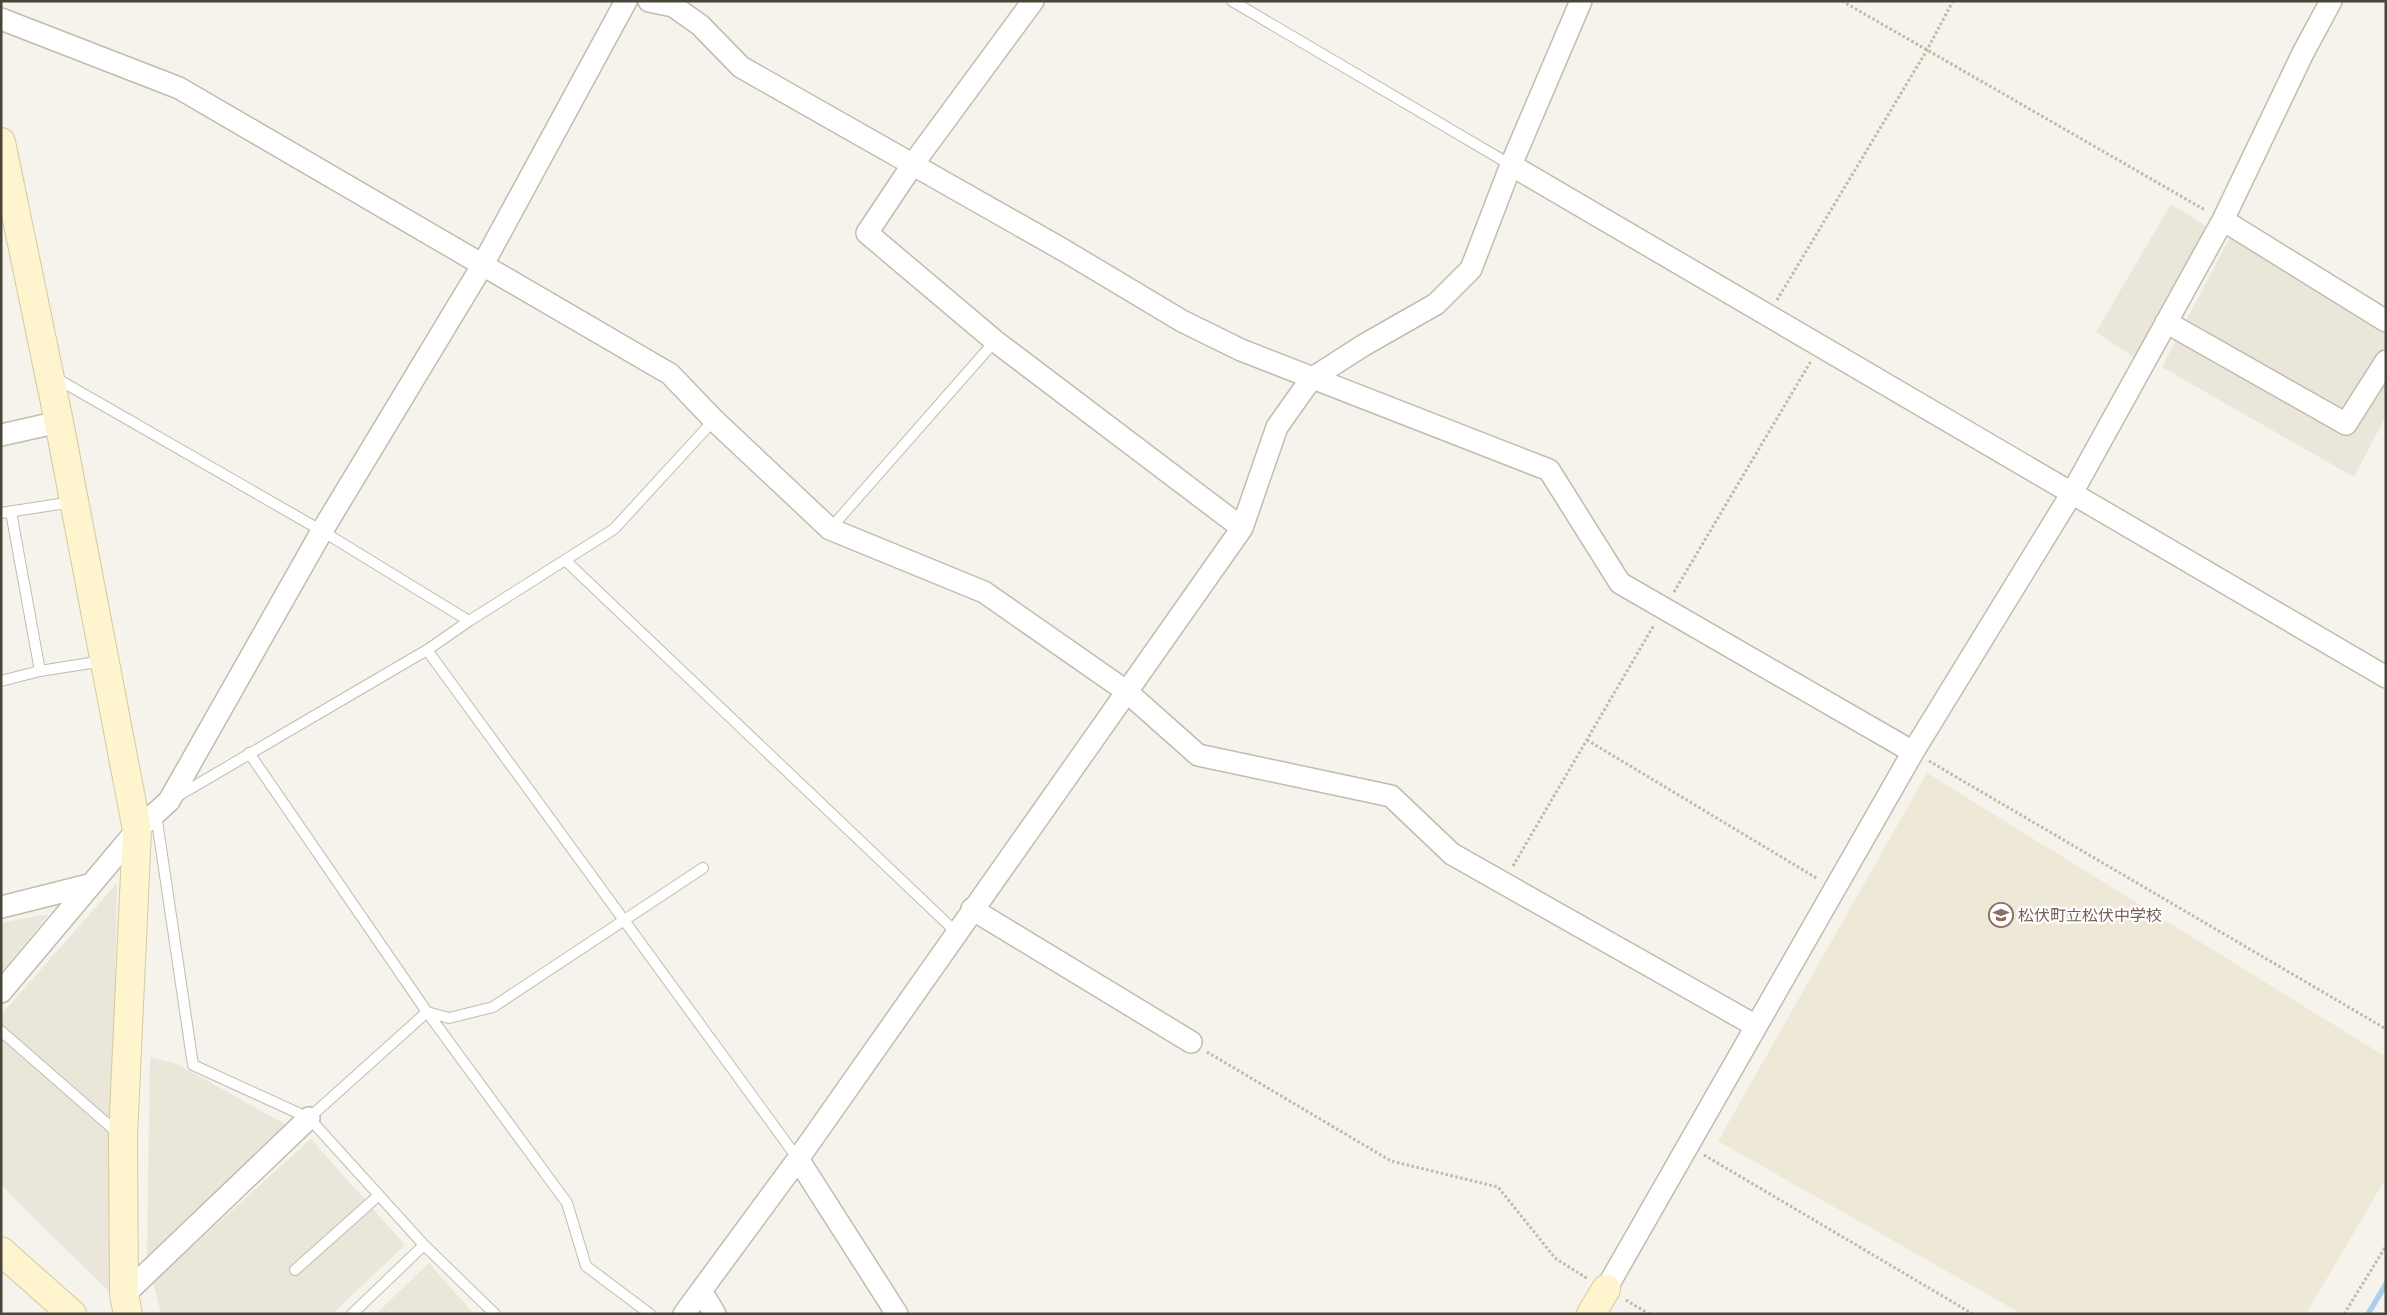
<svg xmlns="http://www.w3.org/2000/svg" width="2387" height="1315" font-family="'IBM Plex Sans','Noto Sans JP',sans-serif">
	<rect width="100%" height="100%" fill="#f6f3ec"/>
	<!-- residential -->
	<path fill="#eae6da" d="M2171 204 2209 228 2135 358 2096 332Z
		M2230 237 2386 334V416L2354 477 2162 367Z
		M117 883 110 1293 1 1185V1015Z
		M49 914 1 973V923Z
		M150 1057 177 1064 285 1124 147 1256Z
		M311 1139 405 1245 332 1314H161L153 1282Z
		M429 1263 474 1314H376Z"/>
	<!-- education -->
	<path fill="#eee9d6" d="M1927 773 2386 1057V1178L2306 1314H2022L1718 1141Z"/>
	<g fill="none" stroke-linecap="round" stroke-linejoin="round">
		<!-- stream -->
		<path stroke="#aad0f0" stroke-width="5.5" d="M2368 1314 2386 1284"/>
		<defs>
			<path id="lane" d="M1232 1 1511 165
				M54 377 322 531 469 621
				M11 512 40 671
				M1 513 73 502
				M830 529 995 341
				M565 560 956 932
				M427 650 798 1159
				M1 681 40 671 103 661
				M249 753 427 1012 309 1118
				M176 797 427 650 469 621 614 529 714 420
				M156 814 193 1065 309 1118 424 1245 495 1314
				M427 1012 567 1203 586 1266 650 1314
				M427 1012 449 1018 493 1007 703 868
				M1 1031 119 1134
				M295 1270 379 1195
				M352 1314 424 1245"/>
			<path id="street" d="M649 1 673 6 700 25 741 67 1065 251 1182 321 1241 350 1549 470 1620 583 1913 752
				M1033 1 913 164 867 233 995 341 1242 528
				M1 19 179 88 670 374 714 420 830 529 984 592 1126 691 1198 755 1391 796 1452 854 1756 1026
				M1511 165 2386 677
				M2223 220 2386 321
				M2166 322 2346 424 2386 361
				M1 435 59 422
				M1 907 89 885
				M972 909 1191 1042
				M1 992 137 830 169 801 322 531 482 266 626 1
				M798 1159 897 1314
				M1606 1289 1913 752 2072 493 2223 220 2303 53 2331 1
				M701 1291 715 1314
				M124 1295 309 1118
				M684 1314 798 1159 1242 528 1277 427 1311 379 1364 345 1436 304 1471 269 1511 165 1581 1"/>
			<path id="secondary" d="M1 142 59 422 137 830 123 1137 124 1295 128 1314
				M1 1251 72 1314
				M1591 1314 1606 1289"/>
		</defs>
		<!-- lane casing -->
		<use href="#lane" stroke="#c1bcae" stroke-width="12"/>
		<!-- street casing -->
		<use href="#street" stroke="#c1bcae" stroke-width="24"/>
		<!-- secondary casing -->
		<use href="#secondary" stroke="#d5c99c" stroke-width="30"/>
		<!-- path -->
		<path stroke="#c3b99f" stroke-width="3" stroke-dasharray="2.5 2.5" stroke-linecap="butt" d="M1842 1 2205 210
			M1777 300 1927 50 1953 1
			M1674 592 1811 361
			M1587 740 1818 879
			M1929 761 2386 1029
			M1513 866 1654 625
			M1207 1052 1391 1161 1498 1187 1555 1258 1588 1279
			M1704 1155 1973 1314
			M1626 1300 1649 1314
			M2344 1314 2386 1246"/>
		<!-- lane -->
		<use href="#lane" stroke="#fff" stroke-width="10"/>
		<!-- street -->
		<use href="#street" stroke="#fff" stroke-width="21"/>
		<!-- secondary -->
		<use href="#secondary" stroke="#fef5ce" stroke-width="28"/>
	</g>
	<!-- icons -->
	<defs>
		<symbol id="school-ring" viewBox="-11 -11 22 22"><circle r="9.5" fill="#fff" stroke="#8d6e63" stroke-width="1.5"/><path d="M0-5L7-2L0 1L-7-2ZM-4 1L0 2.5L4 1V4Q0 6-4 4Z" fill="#8d6e63"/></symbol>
	</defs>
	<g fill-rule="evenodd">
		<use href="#school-ring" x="1987" y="901" width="28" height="28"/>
	</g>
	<g text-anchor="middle" stroke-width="4.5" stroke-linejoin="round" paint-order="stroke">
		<!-- education labels -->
		<g font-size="16" fill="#785e54" stroke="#fff" text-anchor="start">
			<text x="2018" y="921">松伏町立松伏中学校</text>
		</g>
	</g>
	<!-- border -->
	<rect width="2387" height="1315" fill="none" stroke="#4a4539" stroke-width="5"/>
</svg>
